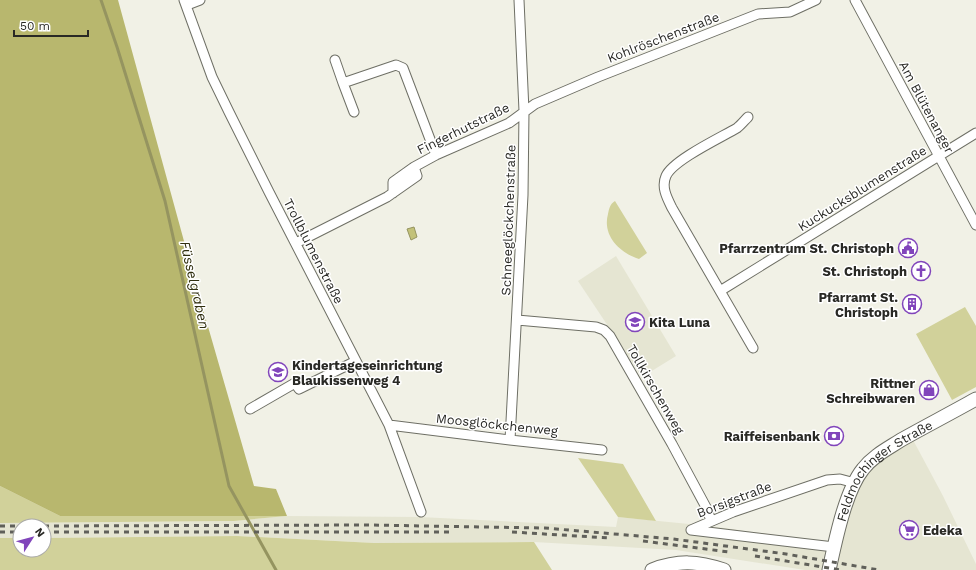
<svg xmlns="http://www.w3.org/2000/svg" width="976" height="570" font-family="'Work Sans',sans-serif">
	<rect width="100%" height="100%" fill="#f1f1e6"/>
	<!-- built -->
	<path fill="#e5e5d2" d="M616 256 676 356 642 377 578 281Z
		M912 438 943 496 976 564V570H805L676 550 534 542 374 543 237 536 44 538V526H20V538H0V523L234 521 287 516 420 517 616 527 618 517 709 526 834 543 849 492 871 464Z"/>
	<!-- green -->
	<path fill="#d1d19a" d="M615 201 647 253 639 259C620 253 602 236 608 214 609 209 610 204 615 201Z
		M965 307 976 326V387L952 400 916 334Z
		M578 458 623 464 656 521 618 517Z
		M0 486 60 516H287L234 521 0 523Z
		M237 536 374 543 534 542 552 570H0V538H20V550H44V538Z"/>
	<!-- forest -->
	<path fill="#b8b76e" d="M0 0H118L196 285 254 486 276 489 287 516H60L0 486Z"/>
	<!-- water -->
	<path fill="#c3c279" stroke="#959460" d="M414 227 417 237 411 240 407 229Z"/>
	<g fill="none" stroke-linecap="round" stroke-linejoin="round">
		<!-- stream -->
		<path stroke="#959460" stroke-width="3" d="M101 0 117 47 165 201 229 486 276 570"/>
		<defs>
			<path id="street" d="M184 0 212 77 229 112 269 192 389 425 421 512
				M855 0 976 225
				M187 5 200 0
				M335 60 343 83 396 65 403 68 436 155
				M343 83 354 112
				M748 117C744 121 741 125 737 128 722 137 673 160 666 176 661 187 667 198 672 208L753 348
				M393 193V182L414 167 436 155 509 123 535 104 598 77 758 14 790 12 816 0
				M296 243 387 197 417 176 414 167
				M720 291 976 133
				M517 320 596 327 604 330 610 336 672 444 707 509 711 521
				M250 409 295 383 299 389 356 361
				M389 425 510 440 602 450
				M510 440 523 195 524 111 519 0
				M691 530 733 512 827 480 840 479 855 483
				M691 530 834 547"/>
			<g id="secondary">
				<path d="M652 570C678 560 698 561 724 570"/>
				<path id="s1" d="M829 570C835 543 845 491 863 469 873 456 887 449 901 440 926 426 951 413 976 399"/>
			</g>
		</defs>
		<!-- street casing -->
		<use href="#street" stroke="#6e6f65" stroke-width="11"/>
		<!-- secondary casing -->
		<use href="#secondary" stroke="#6e6f65" stroke-width="15"/>
		<!-- street -->
		<use href="#street" stroke="#fff" stroke-width="9"/>
		<!-- secondary -->
		<use href="#secondary" stroke="#fff" stroke-width="13"/>
		<!-- rail -->
		<path stroke="#60605a" stroke-width="3" stroke-dasharray="5 5" stroke-linecap="butt" d="M0 526H20
			M44 526 367 525 545 528 673 539 786 554 879 570
			M0 532H20
			M44 532H454
			M512 532 610 538
			M643 541 729 552
			M755 556 841 570"/>
	</g>
	<!-- icons -->
	<defs>
		<symbol id="civic-ring" viewBox="-11 -11 22 22"><circle r="9.5" fill="#fff" stroke="#8145bb" stroke-width="1.5"/><path d="M-.6-6.5H3V-4.5H.6V-3L4-1V1h2V6H-6V1h2V-1L-.6-3ZM-1.2 2.5V6h2.4V2.5Z" fill="#8145bb"/></symbol>
		<symbol id="church-ring" viewBox="-11 -11 22 22"><circle r="9.5" fill="#fff" stroke="#8145bb" stroke-width="1.5"/><path d="M-1.2-6h2.4v3.5h3.3v2.4h-3.3V6h-2.4V-.1h-3.3v-2.4h3.3Z" fill="#8145bb"/></symbol>
		<symbol id="building-ring" viewBox="-11 -11 22 22"><circle r="9.5" fill="#fff" stroke="#8145bb" stroke-width="1.5"/><path d="M-4-6H4V6H1V3H-1V6H-4ZM-2.5-4.3h1.7v1.8h-1.7ZM.8-4.3h1.7v1.8H.8ZM-2.5-1h1.7V.8h-1.7ZM.8-1h1.7V.8H.8Z" fill="#8145bb"/></symbol>
		<symbol id="school-ring" viewBox="-11 -11 22 22"><circle r="9.5" fill="#fff" stroke="#8145bb" stroke-width="1.5"/><path d="M0-5L7-2L0 1L-7-2ZM-4 1L0 2.5L4 1V4Q0 6-4 4Z" fill="#8145bb"/></symbol>
		<symbol id="shop-ring" viewBox="-11 -11 22 22"><circle r="9.5" fill="#fff" stroke="#8145bb" stroke-width="1.5"/><path d="M-5-2.5h2.3a2.7 3.5 0 0 1 5.4 0H5L5.5 6h-11ZM-1.5-2.5h3a1.5 2.3 0 0 0-3 0Z" fill="#8145bb"/></symbol>
		<symbol id="bank-ring" viewBox="-11 -11 22 22"><circle r="9.5" fill="#fff" stroke="#8145bb" stroke-width="1.5"/><path d="M-6-4H6V4H-6ZM0-2.3a2.3 2.3 0 1 0 0 4.6a2.3 2.3 0 1 0 0-4.6Z" fill="#8145bb"/></symbol>
		<symbol id="supermarket-ring" viewBox="-11 -11 22 22"><circle r="9.5" fill="#fff" stroke="#8145bb" stroke-width="1.5"/><path d="M-6-5.5h2.5l.6 2H6L4.5 2H-2.5L-4.4-4H-6ZM-1.5 3.2a1.3 1.3 0 1 0 .1 0ZM3 3.2a1.3 1.3 0 1 0 .1 0Z" fill="#8145bb"/></symbol>
	</defs>
	<g fill-rule="evenodd">
		<use href="#civic-ring" x="897" y="237" width="22" height="22"/>
		<use href="#church-ring" x="910" y="260" width="22" height="22"/>
		<use href="#building-ring" x="901" y="293" width="22" height="22"/>
		<use href="#school-ring" x="624" y="311" width="22" height="22"/>
		<use href="#school-ring" x="267" y="361" width="22" height="22"/>
		<use href="#shop-ring" x="918" y="379" width="22" height="22"/>
		<use href="#bank-ring" x="823" y="425" width="22" height="22"/>
		<use href="#supermarket-ring" x="898" y="519" width="22" height="22"/>
	</g>
	<g text-anchor="middle" stroke-width="3" stroke-linejoin="round" paint-order="stroke">
		<!-- street labels -->
		<g font-size="13" fill="#292925" stroke="#fff">
			<text transform="translate(663 37) rotate(-21)" y="5">Kohlröschenstraße</text>
			<text transform="translate(927 107) rotate(62)" y="5">Am Blütenanger</text>
			<text transform="translate(463 128) rotate(-26)" y="5">Fingerhutstraße</text>
			<text transform="translate(862 188) rotate(-32)" y="5">Kuckucksblumenstraße</text>
			<text transform="translate(508 220) rotate(-88)" y="5">Schneeglöckchenstraße</text>
			<text transform="translate(314 251) rotate(63)" y="5">Trollblumenstraße</text>
			<text transform="translate(656 389) rotate(60)" y="5">Tollkirschenweg</text>
			<text transform="translate(497 424) rotate(6)" y="5">Moosglöckchenweg</text>
			<text dy="5" stroke="none"><textPath href="#s1" startOffset="120">Feldmochinger Straße</textPath></text>
			<text transform="translate(734 499) rotate(-21)" y="5">Borsigstraße</text>
		</g>
		<!-- poi labels -->
		<g font-size="13" font-weight="bold" fill="#292925" stroke="#fff" text-anchor="end">
			<text x="894" y="253">Pfarrzentrum St. Christoph</text>
			<text x="907" y="276">St. Christoph</text>
			<text x="898" y="302">Pfarramt St.<tspan x="898" dy="15">Christoph</tspan></text>
			<text x="649" y="327" text-anchor="start">Kita Luna</text>
			<text x="292" y="370" text-anchor="start">Kindertageseinrichtung<tspan x="292" dy="15">Blaukissenweg 4</tspan></text>
			<text x="915" y="388">Rittner<tspan x="915" dy="15">Schreibwaren</tspan></text>
			<text x="820" y="441">Raiffeisenbank</text>
			<text x="923" y="535" text-anchor="start">Edeka</text>
		</g>
		<!-- water labels -->
		<g font-size="14" font-style="italic" fill="#302f0f" stroke="#fff">
			<text transform="translate(195 285) rotate(77)" y="5">Füsselgraben</text>
		</g>
	</g>
	<!-- north arrow -->
	<g transform="translate(32 538) rotate(54)"><circle r="19" fill="#ffffff" stroke="#a9a9a8"/>
	<path d="M0-3L7 15L0 10L-7 15Z" fill="#8145bb"/>
	<text y="-6" font-size="11" font-weight="bold" text-anchor="middle" fill="#292925">N</text>
	</g>
	<!-- scale -->
	<path d="M14 30v6h74v-6" fill="none" stroke="#292925" stroke-width="2"/>
	<text x="20" y="30" font-size="12" fill="#292925" stroke="#ffffff" stroke-width="3" paint-order="stroke">50 m</text>
</svg>
